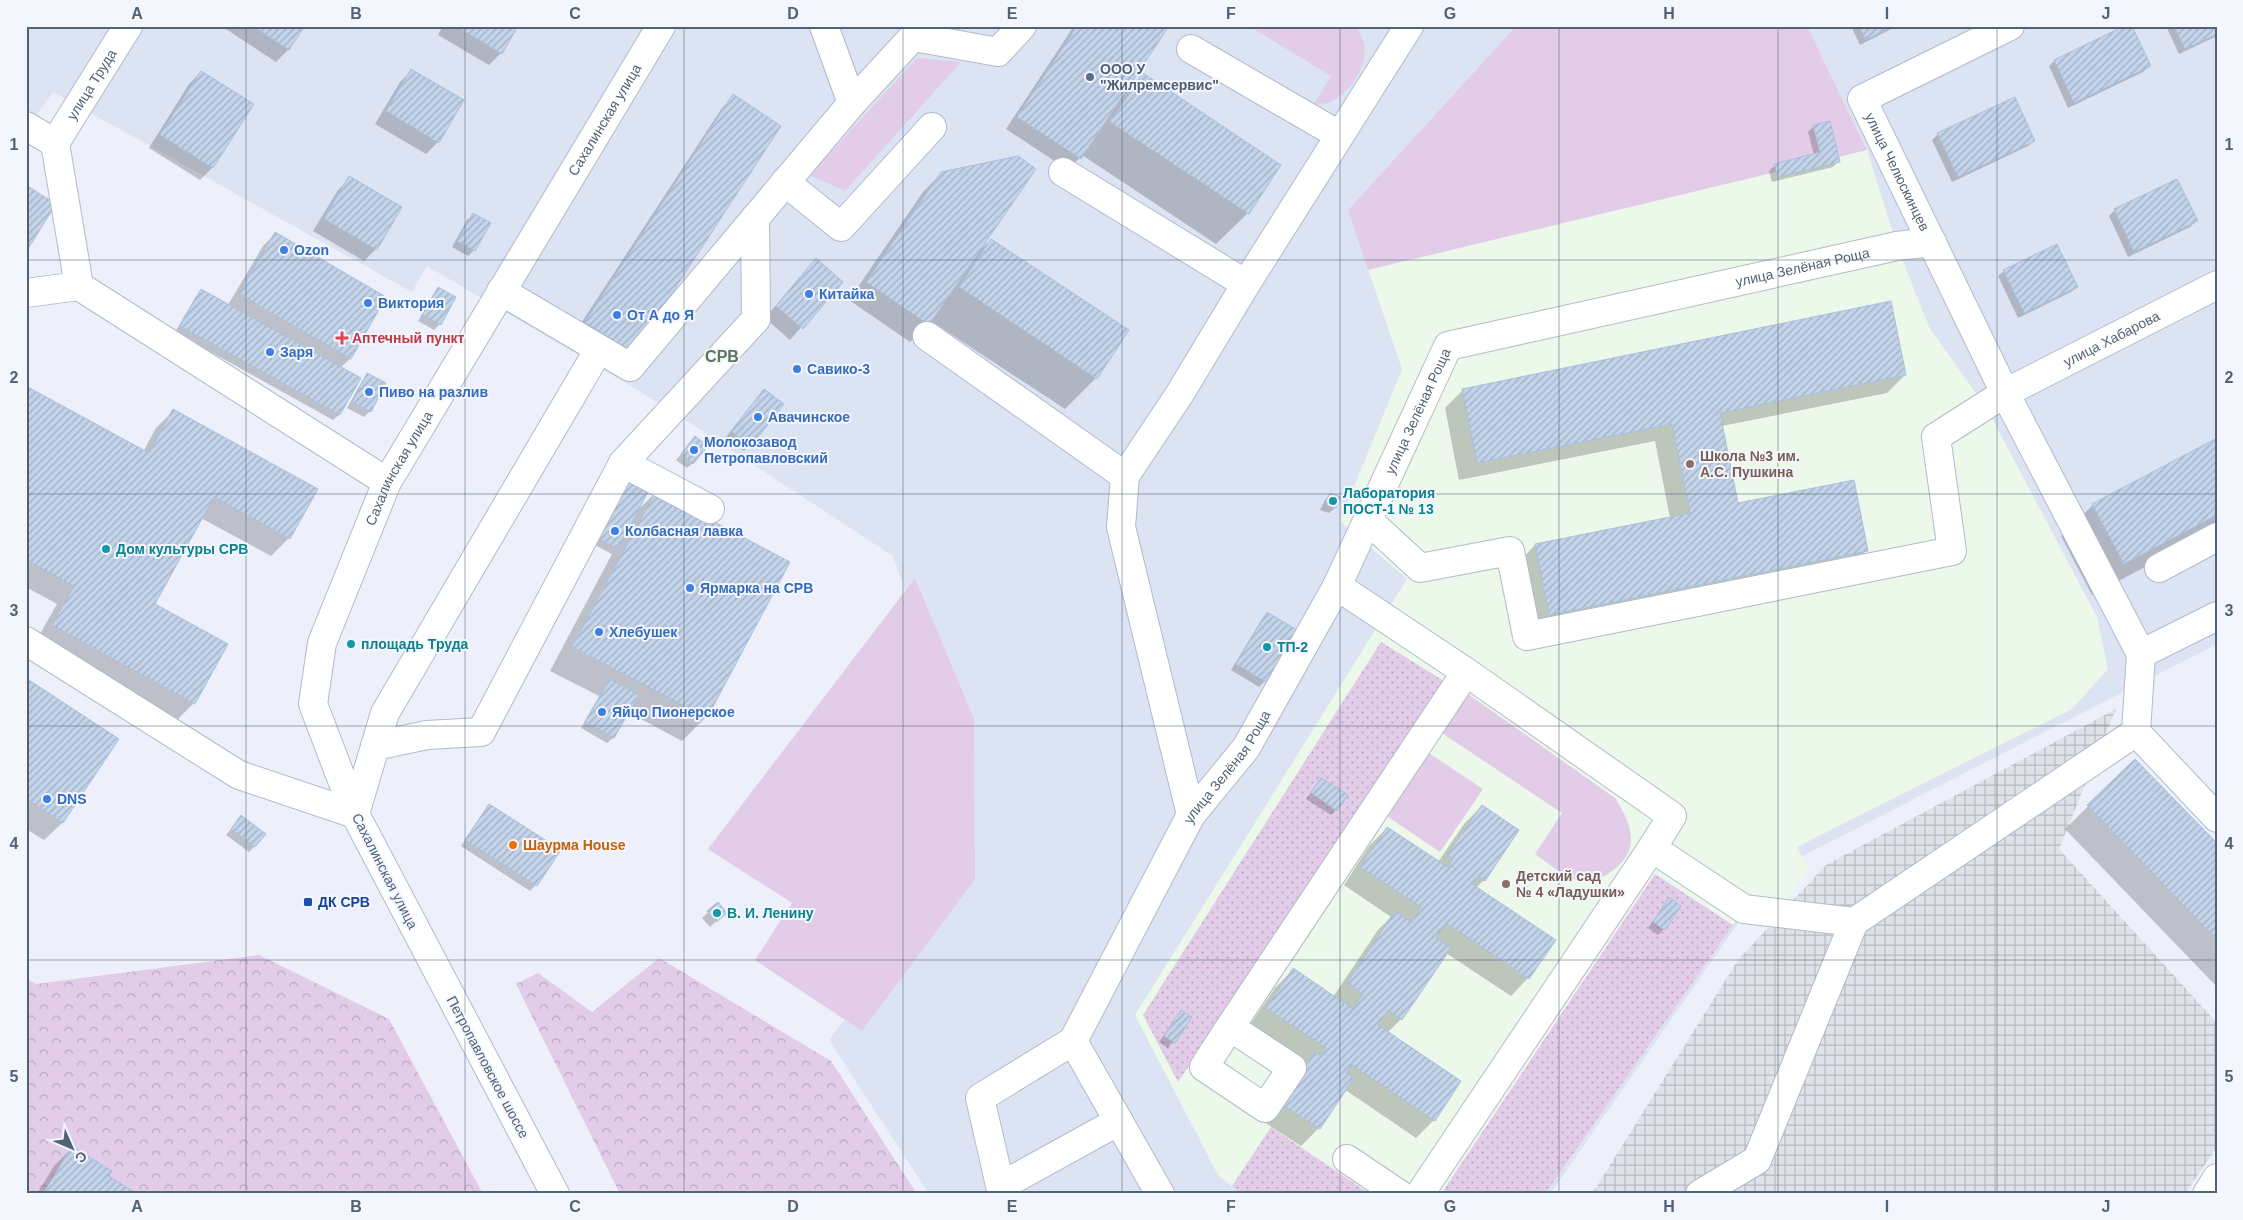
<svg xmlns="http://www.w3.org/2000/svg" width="2243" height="1220" font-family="Arial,sans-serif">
	<defs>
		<pattern id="industrial-grid" width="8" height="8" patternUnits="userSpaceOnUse" patternTransform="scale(1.25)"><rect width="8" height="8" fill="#dfe3e9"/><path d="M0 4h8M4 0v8" fill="none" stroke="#b7bbc1"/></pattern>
		<pattern id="forest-crowns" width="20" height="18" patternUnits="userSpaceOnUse" patternTransform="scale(1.25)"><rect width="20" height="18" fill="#e2cce8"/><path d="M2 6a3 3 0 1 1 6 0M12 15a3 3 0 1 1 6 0" fill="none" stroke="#baa9c1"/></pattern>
		<pattern id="park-dots" width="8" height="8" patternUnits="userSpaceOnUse" patternTransform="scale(1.25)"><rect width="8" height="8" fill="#e2cce8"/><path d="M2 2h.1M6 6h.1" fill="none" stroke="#baa9c1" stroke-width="1.8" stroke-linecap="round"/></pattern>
		<pattern id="building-hatch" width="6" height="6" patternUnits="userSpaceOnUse" patternTransform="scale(1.25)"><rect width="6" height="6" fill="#c3d3e9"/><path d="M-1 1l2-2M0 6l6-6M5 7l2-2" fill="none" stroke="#a1afc1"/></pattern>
	</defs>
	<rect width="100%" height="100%" fill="#edf0fb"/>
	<!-- residential -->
	<path fill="#dce3f2" d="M26 26H2217V644L1775 870 1550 1194H929L829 1040 952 877 951 721 893 556 661 404 427 266 412 292 53 92 26 129Z"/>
	<!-- industrial -->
	<path fill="url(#industrial-grid)" d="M2116 709 2059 849 2217 1023V1147L2185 1194H1592L1738 960 1826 865Z"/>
	<!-- education -->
	<path fill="#ecf8e9" d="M1516 26H1807L1867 150 1897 246 1929 327 1986 407 2097 617 2108 669 2072 709 1797 847 1809 870 1786 899 1749 902 1545 1194H1242L1218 1175 1135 1015 1407 579 1340 521 1402 369 1348 210Z"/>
	<!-- grass -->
	<path fill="#e2cce8" d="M1249 26H1354C1379 49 1356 90 1330 102 1326 104 1320 103 1314 104L1331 76Z
		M1516 26H1807L1867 150 1368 270 1348 210Z
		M917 58 961 62 845 191 810 175Z
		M915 578 974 719 975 879 862 1031 755 960 792 903 708 849Z
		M1468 694 1615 798C1633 826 1641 850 1611 872 1602 878 1592 883 1582 882 1565 878 1549 864 1535 854L1562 813 1442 733Z
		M1429 753 1483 789 1440 852 1387 816Z"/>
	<!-- forest -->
	<path fill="url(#forest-crowns)" d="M259 955 389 1019 483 1194H26V978L36 984Z
		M659 958 831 1061 917 1194H620L516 984 538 973 592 1012Z"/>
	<!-- park -->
	<path fill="url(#park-dots)" d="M1381 642 1444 681 1178 1082 1143 1015Z
		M1655 874 1733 925 1545 1194H1441Z
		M1271 1127 1370 1194H1242L1232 1186Z"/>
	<!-- shadow -->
	<path fill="#0003" d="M228 26H303L288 50 276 62 226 29Z
		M443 26H517L501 53 489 65 438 35Z
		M1074 26H1167L1123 93 1143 75 1248 213 1216 244 1082 155 1068 170 1006 129Z
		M1851 26H1897L1860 45Z
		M2127 26 2149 66 2143 72 2068 108 2049 66 2054 61Z
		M2166 26H2217V36L2179 54Z
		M412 70 438 142 426 154 375 124 400 82Z
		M201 72 252 104 212 168 200 180 149 148 189 84Z
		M734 96 779 126 620 364 574 334 722 108Z
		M1814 126 1839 161 1833 167 1772 182 1769 171 1775 165 1814 155 1808 132Z
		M1938 134 2034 140 2028 146 1952 182 1932 140Z
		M942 173 978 251 991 240 1096 378 1065 409 931 321 910 342 849 300 923 192Z
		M350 178 376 249 364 261 313 231 338 190Z
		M2115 210 2196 221 2190 227 2128 257 2109 216Z
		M473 215 474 250 468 256 452 247 467 220Z
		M275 234 385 298 350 359 340 368 359 378 339 415 333 420 175 332 196 296 202 290 228 305 263 246Z
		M2004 271 2077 287 2071 292 2018 318 1998 276Z
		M804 272 841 282 790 340 765 318Z
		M438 289 454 298 440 324 434 330 418 321 433 295Z
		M367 375 370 411 364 417 347 408 362 381Z
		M1905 375 1887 393 1722 426 1737 504 1866 551 1848 569 1531 632 1518 563 1535 545 1670 518 1655 441 1459 480 1445 408 1463 390Z
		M26 387 143 452 156 428 174 410 316 489 289 538 271 556 201 518 154 605 194 703 176 721 35 643 57 604 26 587Z
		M759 396 782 404 744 451 726 437Z
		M695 438 693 463 687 468 676 460Z
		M2217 439V529L2092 595 2061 536 2093 505Z
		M656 492 788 562 705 718 682 741 628 712 613 738 607 743 581 728 599 696 550 671 612 554 591 543 638 510Z
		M1330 494 1335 508 1329 513 1320 510 1325 500Z
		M1268 614 1265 681 1259 687 1231 670 1262 619Z
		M26 680 117 739 62 823 44 840 26 829Z
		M2135 760 2217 845V987L2065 829Z
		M1321 779 1336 810 1331 815 1306 799Z
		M489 805 536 885 530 891 461 846Z
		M1482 806 1484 880 1476 888 1528 978 1511 996 1446 953 1401 1019 1387 1033 1434 1120 1416 1138 1344 1089 1319 1128 1301 1146 1264 1122 1298 1072 1306 1064 1249 1026 1275 988 1293 970 1333 997 1378 930 1391 917 1344 885 1369 846 1387 828 1438 862 1464 824Z
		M241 817 254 847 249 852 226 835Z
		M1669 899 1664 929 1658 935 1648 928Z
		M717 904 725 913 710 927 702 918Z
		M1181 1011 1190 1017 1168 1048 1159 1042Z
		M72 1148 107 1176 136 1194H37L54 1166Z"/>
	<!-- building -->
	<path fill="url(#building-hatch)" stroke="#a9c1df" d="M253 26H305L289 50Z
		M456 26H518L502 54Z
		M1077 26H1169L1081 159 1017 117Z
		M1859 26H1893L1866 40Z
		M2124 26H2132L2151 66 2074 103 2054 60Z
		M2174 26H2217V34L2185 49Z
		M411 69 464 100 439 143 386 111Z
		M201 71 254 104 213 168 160 135Z
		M1143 73 1281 165 1249 214 1110 122Z
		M733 94 781 126 633 353 585 322Z
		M2015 97 2035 141 1958 177 1937 133Z
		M1830 121 1840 162 1778 177 1774 164 1820 152 1813 125Z
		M1018 156 1036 169 929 325 866 282 941 172Z
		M349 176 402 207 377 250 324 219Z
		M2177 179 2198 221 2134 252 2114 209Z
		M26 185 56 204 26 252Z
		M473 213 491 223 475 251 457 241Z
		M275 232 386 297 351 359 239 294Z
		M991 239 1129 330 1097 379 959 287Z
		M2057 244 2078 287 2024 313 2003 270Z
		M816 258 843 282 803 329 776 306Z
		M438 287 456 297 441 325 422 315Z
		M201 289 361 378 340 415 180 326Z
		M1891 301 1906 375 1720 413 1738 503 1854 480 1868 551 1549 615 1535 544 1690 513 1672 424 1477 463 1462 389Z
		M367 373 386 383 371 412 352 402Z
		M26 386 149 453 173 409 318 489 290 539 214 497 155 604 228 644 195 704 52 625 74 586 26 560Z
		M764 389 784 404 751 446 731 431Z
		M695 436 708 446 693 464 681 454Z
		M2217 438V515L2124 564 2092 504Z
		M628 476 650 488 618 549 595 537Z
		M656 491 790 562 707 718 572 647Z
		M1330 493 1341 497 1336 508 1325 504Z
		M1267 612 1297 630 1266 682 1236 664Z
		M26 678 119 739 63 823 26 799Z
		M610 679 639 695 614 738 585 722Z
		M2135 759 2217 843V940L2087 805Z
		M1321 778 1348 795 1337 811 1311 793Z
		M489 804 561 850 537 886 465 840Z
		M1482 805 1519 830 1485 881 1478 876 1472 884 1556 940 1529 979 1446 923 1436 938 1451 948 1402 1020 1388 1010 1378 1025 1461 1081 1435 1121 1352 1065 1346 1073 1354 1078 1320 1129 1281 1104 1315 1052 1321 1056 1326 1048 1266 1008 1293 968 1353 1009 1363 994 1347 983 1395 911 1411 922 1421 907 1360 867 1387 827 1448 867 1453 859 1447 855Z
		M241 815 266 834 255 847 231 829Z
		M1669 897 1681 906 1665 930 1653 922Z
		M718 902 727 913 717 922 707 911Z
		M1181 1010 1192 1017 1175 1043 1164 1036Z
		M72 1146 112 1171 108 1176 138 1194H43Z"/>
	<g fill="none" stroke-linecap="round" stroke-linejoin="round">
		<defs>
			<g id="minor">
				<path d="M824 26 852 103"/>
				<path id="s1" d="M2010 26 1862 99 2005 393 2141 654 2217 616"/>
				<path d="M914 37 998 52 1022 26"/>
				<path d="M1191 49 1339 135"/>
				<path d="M26 126 55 143"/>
				<path d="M55 143 79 286"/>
				<path id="s2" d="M55 143 128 26"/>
				<path d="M1063 172 1246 284"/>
				<path d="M785 182 841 227 932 127"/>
				<path d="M501 291 630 367 852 103 923 26"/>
				<path d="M26 293 79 286 387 482"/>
				<path d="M927 336 1125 476"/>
				<path d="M710 509 623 463 756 319 755 218"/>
				<path id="s3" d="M1368 520 1420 568 1510 551 1527 636 1952 551 1936 437 2005 393 2217 285"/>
				<path d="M2159 568 2217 537"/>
				<path d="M1337 586 1466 672 1672 816 1652 848 1744 909 1854 922"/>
				<path d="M26 641 239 775 355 814"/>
				<path d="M2136 732 2217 818"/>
				<path d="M375 746 427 735 481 732 623 463"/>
				<path d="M355 814 385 713 599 349"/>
				<path d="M1191 815 1121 527 1125 476 1179 395 1246 284 1409 26"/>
				<path d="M1230 1027 1292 1068 1265 1108 1204 1067 1230 1027 1466 672"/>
				<path d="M1347 1159 1399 1194"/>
				<path d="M1001 1186 1119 1121"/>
				<path id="s4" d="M555 1194 355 814 313 704 322 643 387 482 661 26"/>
				<path d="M1002 1194 980 1098 1073 1041"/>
				<path id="s5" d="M1160 1194 1073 1041 1191 815 1246 748 1337 586 1448 346 1897 246 1932 242"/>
				<path d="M1420 1194 1652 848"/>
				<path d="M1700 1194 1757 1160 1854 922 2136 732 2141 654"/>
				<path d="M2207 1194 2217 1178"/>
			</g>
		</defs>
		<!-- minor casing -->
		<use href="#minor" stroke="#b0bbcb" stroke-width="30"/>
		<!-- minor -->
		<use href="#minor" stroke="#fff" stroke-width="28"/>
	</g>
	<!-- grid -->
	<path fill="none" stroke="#516275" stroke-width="1" stroke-opacity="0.55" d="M246 26V1194M465 26V1194M684 26V1194M903 26V1194M1122 26V1194M1340 26V1194M1559 26V1194M1778 26V1194M1997 26V1194M26 260H2217M26 494H2217M26 726H2217M26 960H2217"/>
	<!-- markers -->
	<circle fill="#5c6f8a" stroke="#f4f6fe" stroke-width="2" cx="1090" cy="77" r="5"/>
	<g fill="#3f7fe0" stroke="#f4f6fe" stroke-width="2">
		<circle cx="284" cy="250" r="5"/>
		<circle cx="809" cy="294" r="5"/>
		<circle cx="368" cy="303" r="5"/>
		<circle cx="617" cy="315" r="5"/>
		<circle cx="270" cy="352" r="5"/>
		<circle cx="797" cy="369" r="5"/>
		<circle cx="369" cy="392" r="5"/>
		<circle cx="758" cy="417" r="5"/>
		<circle cx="694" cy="450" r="5"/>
		<circle cx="615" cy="531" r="5"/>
		<circle cx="690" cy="588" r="5"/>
		<circle cx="599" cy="632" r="5"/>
		<circle cx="602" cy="712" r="5"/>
		<circle cx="47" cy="799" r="5"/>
	</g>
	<path fill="#e0444e" stroke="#f4f6fe" stroke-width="2" d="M339.5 330.5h5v5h5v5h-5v5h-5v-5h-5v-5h5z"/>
	<g fill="#8d6e63" stroke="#f4f6fe" stroke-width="2">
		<circle cx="1690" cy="464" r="5"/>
		<circle cx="1506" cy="884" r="5"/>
	</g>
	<g fill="#0f9aa8" stroke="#f4f6fe" stroke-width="2">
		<circle cx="1333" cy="501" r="5"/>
		<circle cx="106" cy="549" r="5"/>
		<circle cx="351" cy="644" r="5"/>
		<circle cx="1267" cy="647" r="5"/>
		<circle cx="717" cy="913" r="5"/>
	</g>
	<circle fill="#e8710a" stroke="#f4f6fe" stroke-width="2" cx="513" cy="845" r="5"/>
	<rect fill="#1a4fb4" stroke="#f4f6fe" stroke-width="2" x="303" y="897" width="10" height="10" rx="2.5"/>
	<g text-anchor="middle" stroke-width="4" stroke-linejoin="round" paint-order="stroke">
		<!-- service labels -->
		<g font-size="14" font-weight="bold" fill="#4e5e75" stroke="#f4f6fe" text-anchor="start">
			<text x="1100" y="74">ООО У<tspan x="1100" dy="16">"Жилремсервис"</tspan></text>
		</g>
		<!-- street labels -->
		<g font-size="14" fill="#516275" stroke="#f4f6fe">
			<text dy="5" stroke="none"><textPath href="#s2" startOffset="69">улица Труда</textPath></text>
			<text dy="5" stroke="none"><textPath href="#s4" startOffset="1205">Сахалинская улица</textPath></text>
			<text dy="5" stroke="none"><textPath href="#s1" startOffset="246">улица Челюскинцев</textPath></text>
			<text dy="5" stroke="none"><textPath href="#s5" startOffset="1331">улица Зелёная Роща</textPath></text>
			<text dy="5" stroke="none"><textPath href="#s3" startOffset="999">улица Хабарова</textPath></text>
			<text dy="5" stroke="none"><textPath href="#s5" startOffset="896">улица Зелёная Роща</textPath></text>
			<text dy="5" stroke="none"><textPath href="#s4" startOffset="800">Сахалинская улица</textPath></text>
			<text dy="5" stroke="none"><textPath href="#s5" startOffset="491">улица Зелёная Роща</textPath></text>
			<text transform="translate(385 871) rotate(63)" y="5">Сахалинская улица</text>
			<text transform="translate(488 1067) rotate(62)" y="5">Петропавловское шоссе</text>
		</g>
		<!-- shop labels -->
		<g font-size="14" font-weight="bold" fill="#366cbe" stroke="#f4f6fe" text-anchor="start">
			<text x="294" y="255">Ozon</text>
			<text x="819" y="299">Китайка</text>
			<text x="378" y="308">Виктория</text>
			<text x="627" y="320">От А до Я</text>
			<text x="280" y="357">Заря</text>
			<text x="807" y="374">Савико-3</text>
			<text x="379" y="397">Пиво на разлив</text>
			<text x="768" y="422">Авачинское</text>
			<text x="704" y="447">Молокозавод<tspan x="704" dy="16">Петропавловский</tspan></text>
			<text x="625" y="536">Колбасная лавка</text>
			<text x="700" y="593">Ярмарка на СРВ</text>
			<text x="609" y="637">Хлебушек</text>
			<text x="612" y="717">Яйцо Пионерское</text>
			<text x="57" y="804">DNS</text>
		</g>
		<!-- health labels -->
		<g font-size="14" font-weight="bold" fill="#be3a42" stroke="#f4f6fe" text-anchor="start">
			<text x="352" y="343">Аптечный пункт</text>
		</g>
		<!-- education labels -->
		<g font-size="14" font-weight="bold" fill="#785e54" stroke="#f4f6fe" text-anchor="start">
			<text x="1700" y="461">Школа №3 им.<tspan x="1700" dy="16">А.С. Пушкина</tspan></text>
			<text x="1516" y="881">Детский сад<tspan x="1516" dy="16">№ 4 «Ладушки»</tspan></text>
		</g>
		<!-- culture labels -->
		<g font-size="14" font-weight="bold" fill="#0d838f" stroke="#f4f6fe" text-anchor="start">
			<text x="1343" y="498">Лаборатория<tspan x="1343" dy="16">ПОСТ-1 № 13</tspan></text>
			<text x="116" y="554">Дом культуры СРВ</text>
			<text x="361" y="649">площадь Труда</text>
			<text x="1277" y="652">ТП-2</text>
			<text x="727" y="918">В. И. Ленину</text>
		</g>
		<!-- food labels -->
		<g font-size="14" font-weight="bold" fill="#c56008" stroke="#f4f6fe" text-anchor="start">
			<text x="523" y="850">Шаурма House</text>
		</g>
		<!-- transit labels -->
		<g font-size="14" font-weight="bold" fill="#164399" stroke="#f4f6fe" text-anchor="start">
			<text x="318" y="907">ДК СРВ</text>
		</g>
		<!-- quarter labels -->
		<g font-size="16" font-weight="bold" fill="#5c7658" stroke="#f4f6fe">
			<text x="722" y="362">СРВ</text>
		</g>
	</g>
	<!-- border -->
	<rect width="2243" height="1220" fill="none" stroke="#f4f6fe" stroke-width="55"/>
	<!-- north arrow -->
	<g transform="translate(72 1148) rotate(135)" stroke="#f4f6fe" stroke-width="4" paint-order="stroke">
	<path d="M0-4L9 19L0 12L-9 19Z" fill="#516275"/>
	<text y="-8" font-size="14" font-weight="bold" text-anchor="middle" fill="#516275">С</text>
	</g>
	<rect x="28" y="28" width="2188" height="1164" fill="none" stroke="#516275" stroke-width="2"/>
	<g font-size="16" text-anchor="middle" font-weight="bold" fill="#516275">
		<text x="137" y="19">A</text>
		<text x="356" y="19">B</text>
		<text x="575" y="19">C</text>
		<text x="793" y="19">D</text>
		<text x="1012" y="19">E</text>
		<text x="1231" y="19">F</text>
		<text x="1450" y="19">G</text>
		<text x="1669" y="19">H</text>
		<text x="1887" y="19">I</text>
		<text x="2106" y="19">J</text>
		<text x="14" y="150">1</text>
		<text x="2229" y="150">1</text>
		<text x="14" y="383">2</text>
		<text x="2229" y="383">2</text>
		<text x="14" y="616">3</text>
		<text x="2229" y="616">3</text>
		<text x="14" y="849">4</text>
		<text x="2229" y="849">4</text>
		<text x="14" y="1082">5</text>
		<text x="2229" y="1082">5</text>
		<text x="137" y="1212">A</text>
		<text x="356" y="1212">B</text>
		<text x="575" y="1212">C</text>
		<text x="793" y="1212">D</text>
		<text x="1012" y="1212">E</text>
		<text x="1231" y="1212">F</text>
		<text x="1450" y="1212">G</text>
		<text x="1669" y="1212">H</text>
		<text x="1887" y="1212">I</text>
		<text x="2106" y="1212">J</text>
	</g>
</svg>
